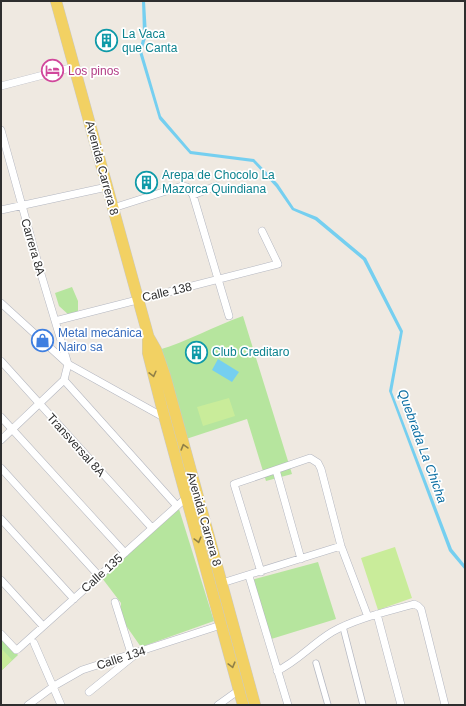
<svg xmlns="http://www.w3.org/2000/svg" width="466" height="706" font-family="Arial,sans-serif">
	<rect width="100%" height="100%" fill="#efe9e1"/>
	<!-- green -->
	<path fill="#b6e59e" d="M72 287 78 301V314L70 316 59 306 55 293Z
		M243 316 292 474 266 481 247 419 183 440 158 350C187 342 214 326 243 316Z
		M179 509 214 621 141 647 120 617 121 603 102 578Z
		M318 562 336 619 268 640 251 580Z
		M1 636 18 655 1 671Z"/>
	<!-- pitch -->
	<path fill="#c9ec9a" d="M229 398 235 416 203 426 197 407Z
		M395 547 412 598 378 610 361 558Z
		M1 648 12 660 1 671Z"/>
	<!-- water -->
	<path fill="#75cff0" d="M142 1H145L147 35 142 51 161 116 191 151 254 159 278 184 294 208 317 217 366 258 403 331 392 392 452 549 465 565V570L449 551 389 391 400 332 363 260 315 220 292 210 276 187 253 162 190 154 159 119 139 52 143 35Z
		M218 359 239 372 232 382 212 370Z"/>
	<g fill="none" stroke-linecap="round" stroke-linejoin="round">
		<defs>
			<path id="pedestrian" d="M343 627 363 705
				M316 663 328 705"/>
			<path id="minor" d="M1 86 74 67
				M1 130 41 274 68 364 64 380 1 440
				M193 195 229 316
				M113 208 182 186 187 187 193 195 216 186
				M1 210 107 187
				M1 303 68 364 165 418
				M55 321 278 264 262 231
				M1 361 152 528
				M64 380 177 506
				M1 417 125 553
				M1 468 99 576
				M276 470 301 559
				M1 519 74 599
				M261 572 234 484 310 458 318 463 321 469 341 546 368 617
				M249 576 288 705
				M1 580 43 626
				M222 583 341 546
				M115 602 131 653
				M377 614 401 705
				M1 634 16 650 18 649 187 497
				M34 643 61 705
				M277 671C298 661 312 644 332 632 357 618 386 612 414 604L418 606 421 609 445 705
				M89 692 136 654
				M28 705 54 686 82 670 221 625
				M218 705 239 690"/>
			<path id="primary" d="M56 1 148 335V353L163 412 243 705
				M148 336 156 350 165 376 255 705"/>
		</defs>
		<!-- pedestrian casing -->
		<use href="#pedestrian" stroke="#b4b7c1" stroke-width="7"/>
		<!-- minor casing -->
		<use href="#minor" stroke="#b4b7c1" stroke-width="8"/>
		<!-- primary casing -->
		<use href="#primary" stroke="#c9c9c9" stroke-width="12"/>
		<!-- pedestrian -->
		<use href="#pedestrian" stroke="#fff" stroke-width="5.5"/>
		<!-- minor -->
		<use href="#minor" stroke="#fff" stroke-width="7"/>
		<!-- primary -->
		<use href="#primary" stroke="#f2d163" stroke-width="11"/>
	</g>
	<!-- one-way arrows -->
	<defs><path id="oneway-chevron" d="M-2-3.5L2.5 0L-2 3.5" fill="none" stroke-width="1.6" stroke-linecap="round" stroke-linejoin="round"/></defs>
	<g stroke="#908048">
		<use href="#oneway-chevron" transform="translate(153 374) rotate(76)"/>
		<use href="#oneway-chevron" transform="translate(184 447) rotate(-106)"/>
		<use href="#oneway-chevron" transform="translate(198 540) rotate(75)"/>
		<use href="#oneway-chevron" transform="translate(232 665) rotate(75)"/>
	</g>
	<!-- icons -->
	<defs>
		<symbol id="building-ring" viewBox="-11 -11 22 22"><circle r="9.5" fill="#fff" stroke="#0f9aa8" stroke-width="1.5"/><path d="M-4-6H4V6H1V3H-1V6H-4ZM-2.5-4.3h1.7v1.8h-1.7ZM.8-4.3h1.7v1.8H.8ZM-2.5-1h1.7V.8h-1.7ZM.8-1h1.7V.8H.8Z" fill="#0f9aa8"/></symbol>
		<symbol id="hotel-ring" viewBox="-11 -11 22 22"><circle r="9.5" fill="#fff" stroke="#d1479c" stroke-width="1.5"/><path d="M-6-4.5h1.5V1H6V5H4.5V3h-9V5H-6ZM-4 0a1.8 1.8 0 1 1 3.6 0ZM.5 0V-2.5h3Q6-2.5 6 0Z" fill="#d1479c"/></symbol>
		<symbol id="shop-ring" viewBox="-11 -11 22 22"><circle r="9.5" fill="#fff" stroke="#3f7fe0" stroke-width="1.5"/><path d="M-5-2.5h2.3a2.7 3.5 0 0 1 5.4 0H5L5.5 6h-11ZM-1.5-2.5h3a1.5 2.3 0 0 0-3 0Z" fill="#3f7fe0"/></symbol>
	</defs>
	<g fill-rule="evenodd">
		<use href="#building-ring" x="94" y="28" width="25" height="25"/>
		<use href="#hotel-ring" x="40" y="58" width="25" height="25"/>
		<use href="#building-ring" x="134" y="170" width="25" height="25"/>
		<use href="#shop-ring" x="30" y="328" width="25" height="25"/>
		<use href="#building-ring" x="184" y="340" width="25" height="25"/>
	</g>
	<g text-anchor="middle" stroke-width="3.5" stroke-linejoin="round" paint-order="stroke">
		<!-- culture labels -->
		<g font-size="12" fill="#0d838f" stroke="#fff" text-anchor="start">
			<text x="122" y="38">La Vaca<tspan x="122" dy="14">que Canta</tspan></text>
			<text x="162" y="179">Arepa de Chocolo La<tspan x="162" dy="14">Mazorca Quindiana</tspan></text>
			<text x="212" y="356">Club Creditaro</text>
		</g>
		<!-- hotel labels -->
		<g font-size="12" fill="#b23c85" stroke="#fff" text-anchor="start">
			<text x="68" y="75">Los pinos</text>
		</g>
		<!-- street labels -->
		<g font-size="12" fill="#2e2e2e" stroke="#fff">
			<text transform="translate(102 168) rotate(75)" y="4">Avenida Carrera 8</text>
			<text transform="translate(33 247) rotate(74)" y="4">Carrera 8A</text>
			<text transform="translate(167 292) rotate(-13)" y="4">Calle 138</text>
			<text transform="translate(76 445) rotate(48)" y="4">Transversal 8A</text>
			<text transform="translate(204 519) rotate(74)" y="4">Avenida Carrera 8</text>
			<text transform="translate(102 573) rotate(-42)" y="4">Calle 135</text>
			<text transform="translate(121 658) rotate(-18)" y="4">Calle 134</text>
		</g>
		<!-- shop labels -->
		<g font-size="12" fill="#366cbe" stroke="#fff" text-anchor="start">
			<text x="58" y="337">Metal mecánica<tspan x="58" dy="14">Nairo sa</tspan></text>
		</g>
		<!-- water labels -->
		<g font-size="13" font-style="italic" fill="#0d6fa3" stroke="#fff">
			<text transform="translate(423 446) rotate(70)" y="5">Quebrada La Chicha</text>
		</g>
	</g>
	<!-- border -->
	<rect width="466" height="706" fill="none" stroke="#2e2e2e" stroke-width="4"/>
</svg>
